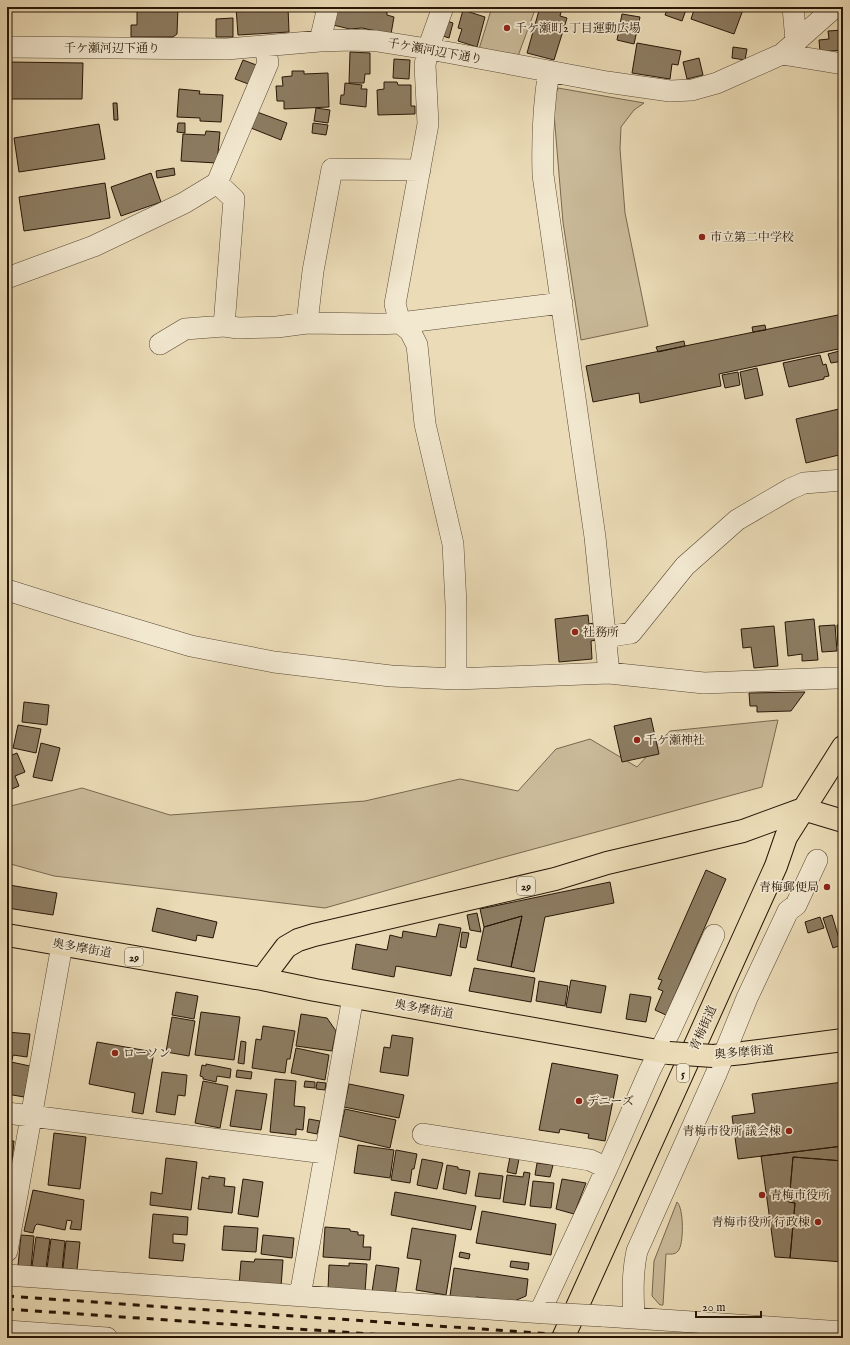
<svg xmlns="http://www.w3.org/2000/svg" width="850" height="1345" font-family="'IM FELL English','Noto Serif JP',serif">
	<rect width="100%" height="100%" fill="#ebdcb7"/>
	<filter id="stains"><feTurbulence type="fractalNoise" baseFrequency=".005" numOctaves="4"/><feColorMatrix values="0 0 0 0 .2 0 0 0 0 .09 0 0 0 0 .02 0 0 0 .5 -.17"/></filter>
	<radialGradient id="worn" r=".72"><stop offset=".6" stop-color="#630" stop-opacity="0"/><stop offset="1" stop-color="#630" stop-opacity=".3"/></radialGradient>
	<!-- green -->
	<path fill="#caba99" stroke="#786850" d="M492 7H536L518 56 479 49Z
		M558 88 644 103 634 110 621 127 620 149 625 213 648 326 581 340 563 222 553 102Z
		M778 720 762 787 497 859 325 908 54 876 7 863V807L82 788 170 815 365 801 460 779 518 791 556 749 590 739 637 767 670 731Z
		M677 1202C684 1208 684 1245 678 1251 675 1255 670 1254 666 1254L663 1305H660L652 1296 654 1261Z"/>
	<!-- building -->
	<path fill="#8d7d63" stroke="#271607" d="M137 7H178L177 34 173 37H131V25H137Z
		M236 7H288L289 32 238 35Z
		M294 7H316V12L293 9Z
		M336 7H360L387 12V15L394 17 391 34 362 28 350 29 333 25Z
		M471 7H489L487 12Z
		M540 7 562 8 560 16 567 18 554 60 527 53Z
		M659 7H687L682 21 665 15 667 10Z
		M695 7H744L734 34 691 19Z
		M463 10 485 17 477 47 458 41 462 29 458 28Z
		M622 14 640 17 634 44 617 40Z
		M7 16H9L11 36H7Z
		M233 18V37H216V19Z
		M447 21 453 23 449 38 443 36Z
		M843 30V50L820 52 819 40 829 39 828 31Z
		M637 43 681 51 678 65 672 64 670 79 632 73Z
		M733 47 747 49 745 60 732 58Z
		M350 52 370 53V74H365L364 83H349Z
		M699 58 703 75 687 79 683 62Z
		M394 59 410 60 409 79 393 78Z
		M243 60 259 66 251 85 235 79Z
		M9 62 83 63 82 99H9Z
		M292 71H304V74L328 73 329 107 284 109V101H277L276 86H283L282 77 292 76Z
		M384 82H397L398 85H411V106H415V114L378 115 377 90 384 89Z
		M345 83 362 85 361 89H367L366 107 340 104 341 95H344Z
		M179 89 200 91 199 94 223 95 221 122 200 121V118L177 117Z
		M113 103H117L118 120H114Z
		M316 108 330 110 328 123 314 121Z
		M257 112 287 123 281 140 251 128Z
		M178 123H185V133L177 132Z
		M313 123 328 125 326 135 312 133Z
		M99 124 105 159 19 172 14 138Z
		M206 131 220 132 217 163 181 161 183 134 205 135Z
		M174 168 175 175 157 178 156 171Z
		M151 173 161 202 121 216 111 187Z
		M105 183 110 218 24 231 19 197Z
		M843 314V348L719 374 721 386 640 403 639 393 593 402 586 366Z
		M765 325 766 330 753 332 752 327Z
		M684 341 685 346 658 352 656 347Z
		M843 350V361L831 363 828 354Z
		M820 355 823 365 826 364 829 376 824 377V379L789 387 783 363Z
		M757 368 763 395 745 399 740 372Z
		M738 372 740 385 725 388 722 375Z
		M843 408V454L806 463 796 419Z
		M588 615 589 624 594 623 596 640 591 641 592 659 559 662 555 619Z
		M840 618H843V646H838L837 625H840Z
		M814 619 818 660 802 661V654L788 656 785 622Z
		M835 625 837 651 822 652 819 626Z
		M774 626 778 666 754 668 751 647 743 648 741 629Z
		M805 692 791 711 757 712V706H750L749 693Z
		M24 702 49 705 47 725 22 722Z
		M651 718 659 754 622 762 614 726Z
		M18 725 41 729 36 753 13 748Z
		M41 743 60 748 52 781 33 777Z
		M17 753 25 772 15 776 19 786 7 791 9 796 7 797V757Z
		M706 870 726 879 666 1015 655 1010 663 991 658 989 662 980 658 979Z
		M610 882 614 903 545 917 534 972 511 967 522 916 484 927 480 909Z
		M9 885 57 893 53 915 7 908V888H8Z
		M157 908 217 922 213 938 197 935 196 941 152 931Z
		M477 913 481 932 470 930 467 915Z
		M832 915 841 945 833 948 823 918Z
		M522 916 511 967 477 960 484 927Z
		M820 917 824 928 808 933 805 922Z
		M439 924 461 928 451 976 396 966 394 977 352 969 356 944 387 950 390 935 402 938 403 931 436 937Z
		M462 932 469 933 466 948 460 947Z
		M474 968 535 978 531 1002 469 991Z
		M571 980 606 986 601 1013 566 1007Z
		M539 981 568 986 565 1006 536 1001Z
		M176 992 198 996 194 1019 172 1015Z
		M630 994 651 997 646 1022 626 1019Z
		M201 1012 240 1017 234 1060 195 1055Z
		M301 1014 327 1018 336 1031 332 1051 296 1046Z
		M172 1017 195 1021 189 1056 166 1052Z
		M263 1026 295 1031 290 1059H287L285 1073 252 1068 256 1039 261 1040Z
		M7 1032 30 1034 27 1057 13 1055 12 1060 7 1059Z
		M392 1035 413 1038 408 1076 380 1072 384 1047 390 1048Z
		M241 1041 246 1042 244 1064 238 1063Z
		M97 1042 154 1052 143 1114 132 1112 135 1093 89 1084Z
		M296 1048 329 1055 325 1080 291 1073Z
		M11 1062 30 1066 24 1097 7 1094V1085Z
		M552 1063 618 1075 605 1141 588 1138 589 1134 560 1129 559 1133 539 1130Z
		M206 1064 231 1069 230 1078 217 1076 216 1082 203 1079V1077L200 1076 202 1065 206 1066Z
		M237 1070 252 1072 251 1079 236 1077Z
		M162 1072 187 1075 185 1096 178 1095 175 1115 156 1112Z
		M275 1079 296 1081 294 1106 305 1107 303 1130 296 1129V1135L270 1132Z
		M203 1081 228 1086 220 1128 195 1123Z
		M305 1081 315 1082V1088L304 1087Z
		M317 1082 326 1083 325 1090 316 1089Z
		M843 1082V1146L738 1159 732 1116 755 1113 752 1094Z
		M349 1084 404 1095 399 1118 344 1107Z
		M236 1090 267 1094 261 1130 230 1126Z
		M345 1109 396 1120 390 1148 339 1136Z
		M309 1119 320 1121 317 1134 307 1132Z
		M54 1133 86 1137 80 1189 48 1185Z
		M7 1141H14L12 1162H7Z
		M358 1145 394 1150 390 1178 354 1173Z
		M843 1146V1161L793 1157 789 1202 795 1203 790 1258 775 1257 761 1156Z
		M396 1150 417 1154 414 1169H412L410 1183 391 1180Z
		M510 1157 519 1159 516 1174 507 1172Z
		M793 1157 843 1161V1262L790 1258 795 1203 789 1202Z
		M166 1158 197 1162 191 1210 150 1205 151 1192 162 1194Z
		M422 1159 443 1163 437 1189 417 1185Z
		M537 1163 553 1165 550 1177 535 1175Z
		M447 1165 458 1167V1169L470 1171 466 1194 443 1189Z
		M524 1172 530 1173 525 1205 503 1202 507 1175 523 1177Z
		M479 1173 503 1176 500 1199 475 1196Z
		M209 1176 225 1178 224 1186 235 1187 232 1213 198 1209 202 1177 209 1179Z
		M243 1179 263 1182 258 1217 238 1214Z
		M562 1179 586 1183 574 1214 556 1209Z
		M533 1181 554 1183 551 1208 530 1206Z
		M33 1190 84 1200 81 1230 70 1229 72 1221 67 1220 65 1230 37 1224 35 1226 33 1233 24 1231Z
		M395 1192 476 1206 471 1230 391 1215Z
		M482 1211 556 1224 551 1255 476 1243Z
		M153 1214 188 1217 187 1235 173 1234V1243L185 1244 183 1261 149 1258Z
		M224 1226 258 1228 256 1252 222 1250Z
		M325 1227 350 1229V1231L358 1232V1235H364L363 1247H371L370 1260 323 1257Z
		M412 1228 456 1235 446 1295 416 1290 421 1260 407 1258Z
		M21 1235 34 1236 31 1268 18 1266Z
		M263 1235 294 1238 292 1258 261 1254Z
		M36 1237 50 1239 46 1268 32 1266Z
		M51 1239 65 1241 62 1270 47 1268Z
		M66 1241 80 1242 77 1270 63 1268Z
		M460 1252 470 1254 469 1259 459 1257Z
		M255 1259 283 1260 281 1287 239 1285 241 1261 254 1262Z
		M511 1261 529 1263 528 1270 510 1267Z
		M349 1263 367 1264 365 1292 328 1290 329 1265 349 1266Z
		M376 1265 399 1268 395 1296 372 1292Z
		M454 1268 528 1279 526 1296 512 1302 476 1297V1300L450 1296Z"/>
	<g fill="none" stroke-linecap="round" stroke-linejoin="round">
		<defs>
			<path id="minor" d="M443 7 428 49 425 65 428 124 395 304 400 323 410 331 417 345 425 424 453 544 456 605V679
				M793 7 796 41
				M320 41 328 7
				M7 47 227 49 320 41 352 40 377 41 446 52 607 82 670 91 692 90 717 83 782 54 835 7
				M782 54 843 64
				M549 71C543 106 542 140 543 175L595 537 609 673
				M217 183 234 199 224 326
				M7 278 94 246 184 203 217 183 268 63 265 46
				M307 323 313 271 332 169 420 170
				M160 344 185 329 224 326 238 328 277 327 307 323 375 324 400 323 562 303
				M7 590 77 612 191 646 274 662 391 676 456 679 609 673 704 683 837 678
				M605 637 631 633 685 566 737 520 790 489 804 483 843 480
				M7 1113 325 1153
				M423 1134 590 1160 607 1168
				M7 1251 62 945
				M7 1275 545 1313
				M300 1296 353 997
				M540 1312 607 1168 650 1070 670 1031 714 935
				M603 1316 843 1332
				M634 1318C633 1295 632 1273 637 1251L716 1074 747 998 788 911 796 905 817 860
				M7 1331 107 1338"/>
			<path id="major" d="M7 935 262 979 315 990 669 1053
				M262 979 286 947 298 940 314 935 555 879 607 863 743 831 803 809 843 821
				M713 1056 743 1053 843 1040
				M563 1338 776 866 786 837 843 747"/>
		</defs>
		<!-- minor casing -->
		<use href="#minor" stroke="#584833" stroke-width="22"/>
		<!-- major casing -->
		<use href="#major" stroke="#271607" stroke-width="24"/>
		<!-- minor -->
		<use href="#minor" stroke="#f2e8d0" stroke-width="21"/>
		<!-- major -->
		<use href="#major" stroke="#ebdcb7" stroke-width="22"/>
		<!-- rail -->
		<path stroke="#271607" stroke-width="3" stroke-dasharray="7 7" stroke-linecap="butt" d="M7 1296 610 1338
			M7 1309 429 1338"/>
		<defs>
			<path id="minor-bridge" d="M545 1313 603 1316"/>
			<path id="major-bridge" d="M669 1053 713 1056"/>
		</defs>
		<!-- minor-bridge casing -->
		<use href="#minor-bridge" stroke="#584833" stroke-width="22" stroke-linecap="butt"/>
		<!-- major-bridge casing -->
		<use href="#major-bridge" stroke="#271607" stroke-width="24" stroke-linecap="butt"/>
		<!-- minor-bridge -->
		<use href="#minor-bridge" stroke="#f2e8d0" stroke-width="21"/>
		<!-- major-bridge -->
		<use href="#major-bridge" stroke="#ebdcb7" stroke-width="22"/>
	</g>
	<!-- markers -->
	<g fill="#8f2418" stroke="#f2e8d0" stroke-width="1.5">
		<circle cx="507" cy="28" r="4"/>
		<circle cx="702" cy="237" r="4"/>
		<circle cx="575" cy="632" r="4"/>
		<circle cx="637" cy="740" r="4"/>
		<circle cx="827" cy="887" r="4"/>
		<circle cx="115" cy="1053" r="4"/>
		<circle cx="579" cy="1101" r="4"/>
		<circle cx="789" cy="1131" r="4"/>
		<circle cx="762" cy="1195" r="4"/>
		<circle cx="818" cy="1222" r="4"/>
	</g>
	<g text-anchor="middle" stroke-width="3.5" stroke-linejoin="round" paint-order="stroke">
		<!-- shield labels -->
		<g fill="#f2e8d0" stroke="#645543" stroke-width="1">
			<rect x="517" y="877" width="18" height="18" rx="3"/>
			<rect x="125" y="948" width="18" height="18" rx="3"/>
			<rect x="677" y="1064" width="12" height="18" rx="3"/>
		</g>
		<g font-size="11" font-weight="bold" fill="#271607">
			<text x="526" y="890">29</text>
			<text x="134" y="961">29</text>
			<text x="683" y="1077">5</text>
		</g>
		<!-- poi labels -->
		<g font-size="12" fill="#271607" stroke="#f2e8d0" text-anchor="start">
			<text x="515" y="32">千ケ瀬町2丁目運動広場</text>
			<text x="710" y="241">市立第二中学校</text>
			<text x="583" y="636">社務所</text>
			<text x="645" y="744">千ケ瀬神社</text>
			<text x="819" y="891" text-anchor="end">青梅郵便局</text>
			<text x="123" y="1057">ローソン</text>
			<text x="587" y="1105">デニーズ</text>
			<text x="781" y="1135" text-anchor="end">青梅市役所 議会棟</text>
			<text x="770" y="1199">青梅市役所</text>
			<text x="810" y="1226" text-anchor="end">青梅市役所 行政棟</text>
		</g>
		<!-- street labels -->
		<g font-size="12" fill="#271607" stroke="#f2e8d0">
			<text x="112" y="52">千ケ瀬河辺下通り</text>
			<text transform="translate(435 51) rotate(10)" y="4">千ケ瀬河辺下通り</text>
			<text transform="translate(82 948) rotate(10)" y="4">奥多摩街道</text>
			<text transform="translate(424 1009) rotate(10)" y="4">奥多摩街道</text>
			<text transform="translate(703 1028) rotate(-66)" y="4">青梅街道</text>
			<text transform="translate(744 1052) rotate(-5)" y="4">奥多摩街道</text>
		</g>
	</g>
	<!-- margin -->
	<rect width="850" height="1345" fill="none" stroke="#ebdcb7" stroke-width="24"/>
	<rect x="8" y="8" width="834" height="1329" fill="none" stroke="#271607" stroke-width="2"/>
	<rect x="12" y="12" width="826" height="1321" fill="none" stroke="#271607"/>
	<!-- scale -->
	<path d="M696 1311v6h65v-6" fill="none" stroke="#271607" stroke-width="2"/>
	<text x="702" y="1311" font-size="12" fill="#271607" stroke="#f2e8d0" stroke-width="3" paint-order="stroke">20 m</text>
	<rect width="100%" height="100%" filter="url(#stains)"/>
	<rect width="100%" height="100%" fill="url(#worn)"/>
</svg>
